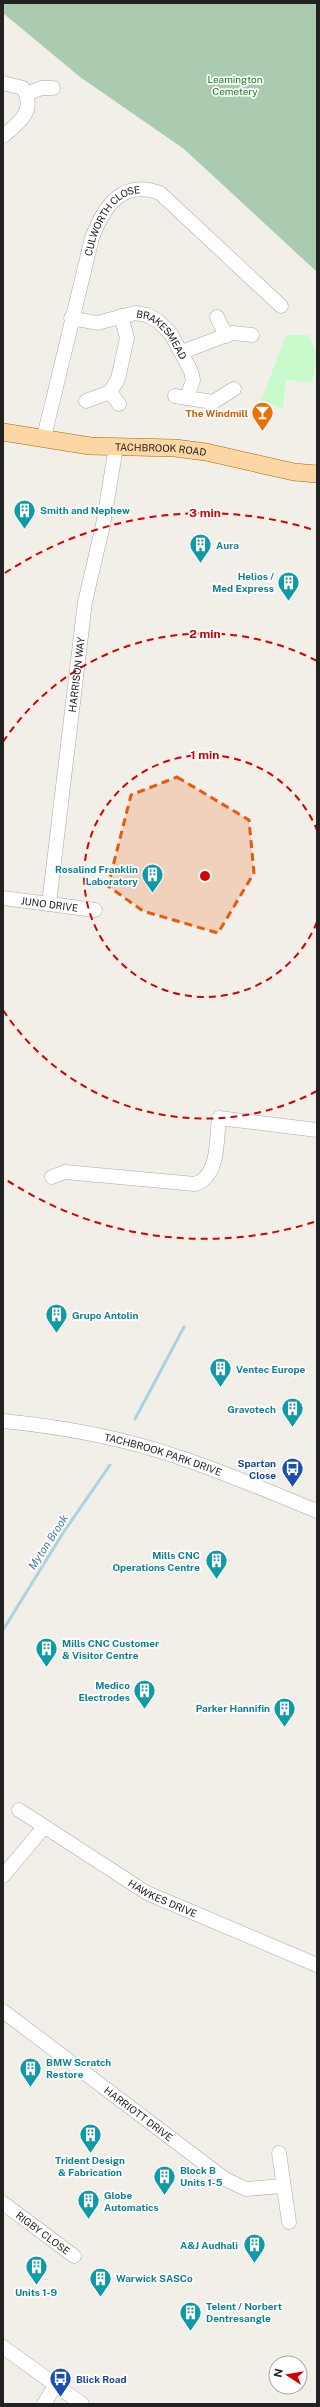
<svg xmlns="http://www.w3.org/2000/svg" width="320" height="2407" font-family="'Public Sans',sans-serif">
	<rect width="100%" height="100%" fill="#f2efe9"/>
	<!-- cemetery -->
	<path fill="#aacbaf" d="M3 3H317V272L184 149 80 77 3 13Z"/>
	<!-- park -->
	<path fill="#c8facc" d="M286 335H308C320 356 316 360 312 382L286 380 283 408 261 401Z"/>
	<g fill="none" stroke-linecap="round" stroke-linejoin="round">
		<!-- stream -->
		<path stroke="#aad3df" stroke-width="3" d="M135 1419 184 1327
			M3 1630 63 1533 110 1465"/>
		<defs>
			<g id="minor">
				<path d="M3 83 23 88C36 111 20 122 3 136"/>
				<path d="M27 94 41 88H53"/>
				<path d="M217 317 226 336"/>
				<path id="s1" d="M71 318 97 323 135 313 147 315 158 321 171 334 191 371 193 380 187 398 213 402 234 389"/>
				<path d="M182 352 232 333 252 335"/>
				<path d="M110 392 119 404"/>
				<path d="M175 396 187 398"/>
				<path d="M86 401 110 392 118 379 127 338 121 316"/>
				<path id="s2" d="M44 437 92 238C104 206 122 179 160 193L281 306"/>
				<path id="s3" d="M3 898 95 910"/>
				<path id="s4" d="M49 904 85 602 103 525 116 447"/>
				<path d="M52 1177 65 1172 195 1184C220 1176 216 1139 219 1118L317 1130"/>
				<path id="s5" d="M3 1421C64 1427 124 1438 181 1458 227 1473 272 1493 317 1511"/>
				<path id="s6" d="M19 1810 147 1893 317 1965"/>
				<path d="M3 1876 44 1827"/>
				<path id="s7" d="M3 2011 225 2179 246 2189 283 2186"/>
				<path d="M279 2153 289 2222"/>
				<path id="s8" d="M3 2203 74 2256"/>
				<path d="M3 2347 82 2404"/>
				<path d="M44 2404 55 2386"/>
			</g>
			<g id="major">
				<path id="s9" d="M3 432 90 446 175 448 206 452 294 472 317 474"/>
			</g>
		</defs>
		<!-- minor casing -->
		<use href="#minor" stroke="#a9a9a9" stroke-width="15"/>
		<!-- major casing -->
		<use href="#major" stroke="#a06b00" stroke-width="18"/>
		<!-- minor -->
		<use href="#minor" stroke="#fff" stroke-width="14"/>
		<!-- major -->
		<use href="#major" stroke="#fcd6a4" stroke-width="17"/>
	</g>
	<!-- marked area -->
	<path fill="#e8590c" fill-opacity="0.2" stroke="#e8590c" stroke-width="3" stroke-dasharray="8 5" stroke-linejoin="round" d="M177 777 249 820 254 873 218 933 143 911 108 886 131 795Z"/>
	<!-- distance rings -->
	<g fill="none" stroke="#d40000" stroke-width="2" stroke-dasharray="7 5">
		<path d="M317 922A121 121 0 1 1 317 830"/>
		<path d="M317 1091A242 242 0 0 1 3 1010M3 742A242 242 0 0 1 317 661"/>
		<path d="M314 1222A363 363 0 0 1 5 1179M5 573A363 363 0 0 1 314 530"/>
	</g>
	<!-- icons -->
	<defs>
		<symbol id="bar-pin" viewBox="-11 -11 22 30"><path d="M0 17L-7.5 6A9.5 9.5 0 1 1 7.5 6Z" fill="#e8710a" stroke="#fff"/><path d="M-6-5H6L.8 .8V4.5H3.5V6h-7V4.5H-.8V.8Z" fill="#fff"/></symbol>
		<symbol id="building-pin" viewBox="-11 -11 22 30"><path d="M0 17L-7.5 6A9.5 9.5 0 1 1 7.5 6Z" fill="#0f9aa8" stroke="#fff"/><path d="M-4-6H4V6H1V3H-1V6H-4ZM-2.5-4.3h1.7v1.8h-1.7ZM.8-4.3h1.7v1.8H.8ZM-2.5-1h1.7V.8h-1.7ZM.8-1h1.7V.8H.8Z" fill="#fff"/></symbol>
		<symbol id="bus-pin" viewBox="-11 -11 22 30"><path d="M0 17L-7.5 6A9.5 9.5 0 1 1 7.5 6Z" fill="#1a4fb4" stroke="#fff"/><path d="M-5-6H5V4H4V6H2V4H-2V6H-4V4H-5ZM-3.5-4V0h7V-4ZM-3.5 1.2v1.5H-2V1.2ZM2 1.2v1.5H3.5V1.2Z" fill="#fff"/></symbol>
	</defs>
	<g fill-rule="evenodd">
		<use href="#bar-pin" x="250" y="400" width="25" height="34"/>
		<use href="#building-pin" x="12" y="498" width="25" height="34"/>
		<use href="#building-pin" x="188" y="532" width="25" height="34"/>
		<use href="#building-pin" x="276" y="570" width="25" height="34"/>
		<use href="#building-pin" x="140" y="862" width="25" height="34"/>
		<use href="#building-pin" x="44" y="1302" width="25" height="34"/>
		<use href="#building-pin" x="208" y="1356" width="25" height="34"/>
		<use href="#building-pin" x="280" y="1396" width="25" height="34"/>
		<use href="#bus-pin" x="280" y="1456" width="25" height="34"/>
		<use href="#building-pin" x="204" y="1548" width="25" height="34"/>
		<use href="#building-pin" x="34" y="1636" width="25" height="34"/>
		<use href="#building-pin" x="132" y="1678" width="25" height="34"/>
		<use href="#building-pin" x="272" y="1696" width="25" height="34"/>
		<use href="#building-pin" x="18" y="2056" width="25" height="34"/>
		<use href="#building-pin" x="78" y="2122" width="25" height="34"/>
		<use href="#building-pin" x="152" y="2164" width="25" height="34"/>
		<use href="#building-pin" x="76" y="2188" width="25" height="34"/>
		<use href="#building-pin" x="242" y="2232" width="25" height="34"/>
		<use href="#building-pin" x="24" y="2254" width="25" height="34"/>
		<use href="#building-pin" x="88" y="2266" width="25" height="34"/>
		<use href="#building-pin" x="178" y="2300" width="25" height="34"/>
		<use href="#bus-pin" x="48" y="2366" width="25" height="34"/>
	</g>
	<g text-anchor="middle" stroke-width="3.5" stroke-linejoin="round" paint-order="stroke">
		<!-- park labels -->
		<g font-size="10" fill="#0c8416" stroke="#fff">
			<text x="235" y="83">Leamington<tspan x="235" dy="12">Cemetery</tspan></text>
		</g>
		<!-- street labels -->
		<g font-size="10" fill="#222" stroke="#fff">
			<text dy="4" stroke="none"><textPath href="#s2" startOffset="232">CULWORTH CLOSE</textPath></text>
			<text dy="4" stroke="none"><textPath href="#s1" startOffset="102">BRAKESMEAD</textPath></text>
			<text dy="4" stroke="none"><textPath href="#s9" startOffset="159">TACHBROOK ROAD</textPath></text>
			<text dy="4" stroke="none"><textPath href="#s4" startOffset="231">HARRISON WAY</textPath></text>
			<text dy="4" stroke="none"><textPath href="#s3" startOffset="47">JUNO DRIVE</textPath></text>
			<text dy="4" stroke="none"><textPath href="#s5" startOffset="164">TACHBROOK PARK DRIVE</textPath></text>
			<text dy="4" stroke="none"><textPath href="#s6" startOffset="169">HAWKES DRIVE</textPath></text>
			<text dy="4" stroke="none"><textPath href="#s7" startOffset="170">HARRIOTT DRIVE</textPath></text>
			<text dy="4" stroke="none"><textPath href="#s8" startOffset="50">RIGBY CLOSE</textPath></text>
		</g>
		<!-- food labels -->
		<g font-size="10" font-weight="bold" fill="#c56008" stroke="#fff" text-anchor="end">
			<text x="248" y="417">The Windmill</text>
		</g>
		<!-- culture labels -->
		<g font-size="10" font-weight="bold" fill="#0d838f" stroke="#fff" text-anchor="start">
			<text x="40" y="514">Smith and Nephew</text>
			<text x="216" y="549">Aura</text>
			<text x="274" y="580" text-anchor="end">Helios /<tspan x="274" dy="12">Med Express</tspan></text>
			<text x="138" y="873" text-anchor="end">Rosalind Franklin<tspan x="138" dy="12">Laboratory</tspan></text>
			<text x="72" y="1319">Grupo Antolin</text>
			<text x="236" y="1373">Ventec Europe</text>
			<text x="276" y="1413" text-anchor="end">Gravotech</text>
			<text x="200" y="1559" text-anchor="end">Mills CNC<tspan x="200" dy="12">Operations Centre</tspan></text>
			<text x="62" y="1647">Mills CNC Customer<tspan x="62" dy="12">&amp; Visitor Centre</tspan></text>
			<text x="130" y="1689" text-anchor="end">Medico<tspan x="130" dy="12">Electrodes</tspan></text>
			<text x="270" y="1712" text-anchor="end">Parker Hannifin</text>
			<text x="46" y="2066">BMW Scratch<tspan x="46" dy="12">Restore</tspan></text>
			<text x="90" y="2164" text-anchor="middle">Trident Design<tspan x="90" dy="12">&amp; Fabrication</tspan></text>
			<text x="180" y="2174">Block B<tspan x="180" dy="12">Units 1-5</tspan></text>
			<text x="104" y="2199">Globe<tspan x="104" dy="12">Automatics</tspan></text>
			<text x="238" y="2249" text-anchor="end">A&amp;J Audhali</text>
			<text x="116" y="2282">Warwick SASCo</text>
			<text x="36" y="2296" text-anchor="middle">Units 1-9</text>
			<text x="206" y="2310">Telent / Norbert<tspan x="206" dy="12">Dentresangle</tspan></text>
		</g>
		<!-- transit labels -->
		<g font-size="10" font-weight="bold" fill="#164399" stroke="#fff" text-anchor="end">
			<text x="276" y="1467">Spartan<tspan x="276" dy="12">Close</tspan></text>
			<text x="76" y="2383" text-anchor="start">Blick Road</text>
		</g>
		<!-- water labels -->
		<g font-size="11" font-style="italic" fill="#4a7aab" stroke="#fff">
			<text transform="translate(48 1542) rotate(-57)" y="4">Myton Brook</text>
		</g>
	</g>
	<circle cx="205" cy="876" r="6" fill="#d40000" stroke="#fff" stroke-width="2"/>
	<g font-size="12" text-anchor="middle" font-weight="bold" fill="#d40000" stroke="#fff" stroke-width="3.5" stroke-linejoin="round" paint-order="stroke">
		<text x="205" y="517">3 min</text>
		<text x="205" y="638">2 min</text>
		<text x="205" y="759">1 min</text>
	</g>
	<!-- border -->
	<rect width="320" height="2407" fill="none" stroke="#222222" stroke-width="8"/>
	<!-- north arrow -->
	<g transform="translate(288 2375) rotate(282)"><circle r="19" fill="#ffffff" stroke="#a7a7a7"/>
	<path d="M0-3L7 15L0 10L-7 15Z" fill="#d40000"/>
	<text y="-6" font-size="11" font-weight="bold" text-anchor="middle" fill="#222222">N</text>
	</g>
</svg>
